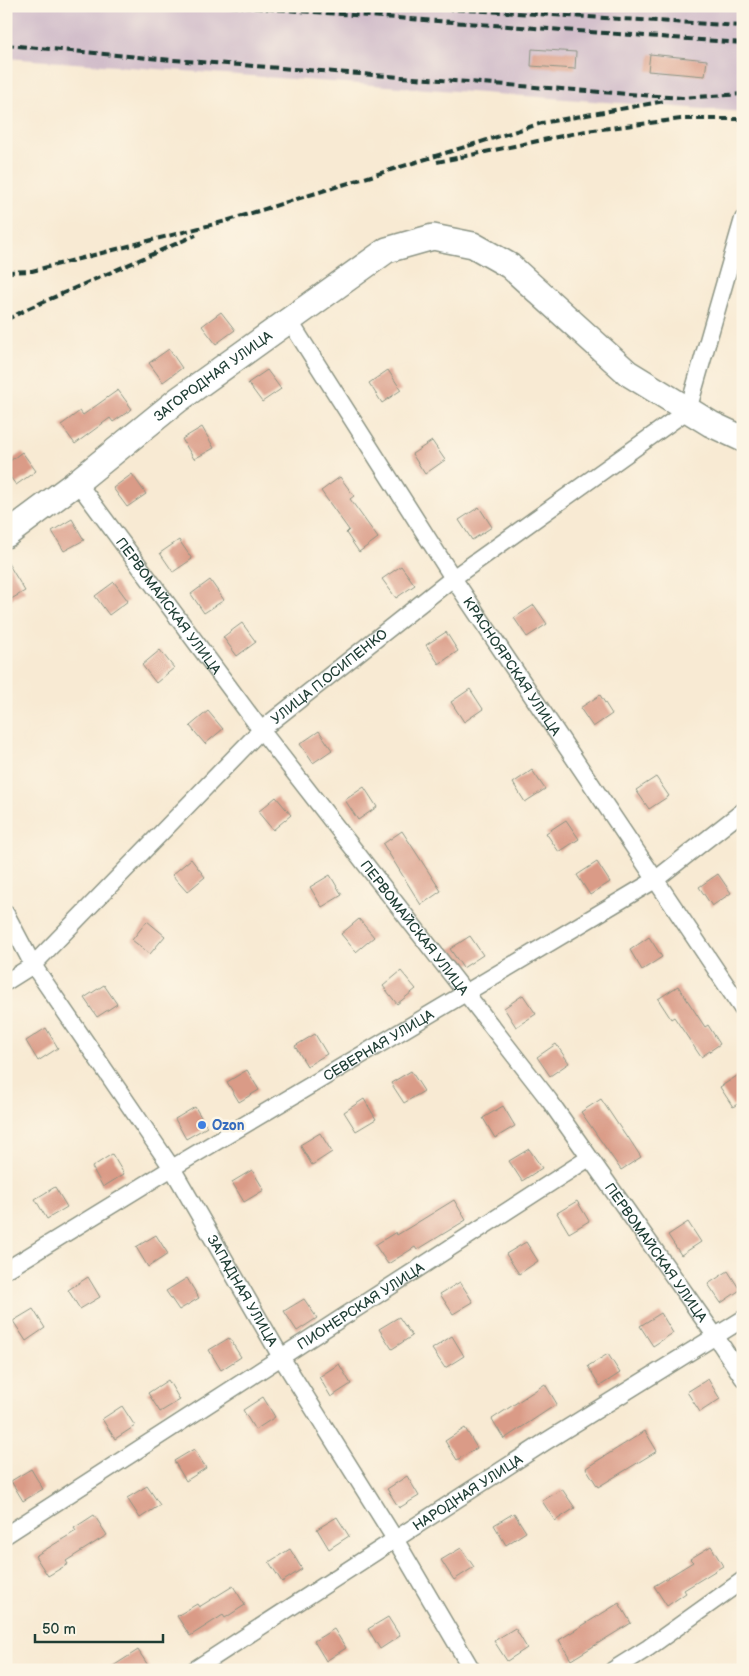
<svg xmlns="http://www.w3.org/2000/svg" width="749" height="1676" font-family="'Balsamiq Sans',sans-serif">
	<rect width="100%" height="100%" fill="#fcf5e5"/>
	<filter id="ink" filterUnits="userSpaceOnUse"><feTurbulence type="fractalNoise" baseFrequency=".02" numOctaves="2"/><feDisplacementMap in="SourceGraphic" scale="10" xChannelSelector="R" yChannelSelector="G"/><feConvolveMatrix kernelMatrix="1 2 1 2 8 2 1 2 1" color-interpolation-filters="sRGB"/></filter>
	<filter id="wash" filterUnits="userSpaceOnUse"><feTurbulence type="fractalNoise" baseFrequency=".0096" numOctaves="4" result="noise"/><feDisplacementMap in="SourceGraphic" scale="20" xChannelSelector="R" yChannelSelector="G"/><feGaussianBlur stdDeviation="1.12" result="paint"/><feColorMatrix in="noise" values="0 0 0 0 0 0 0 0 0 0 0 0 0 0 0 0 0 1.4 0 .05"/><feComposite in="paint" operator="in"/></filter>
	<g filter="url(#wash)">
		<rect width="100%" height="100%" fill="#f8ead3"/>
		<!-- industrial -->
		<path fill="#d1bdca" d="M6 6H743V112L6 58Z"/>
		<g id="blocks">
			<!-- building -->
			<path fill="#da9b87" d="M532 49 576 52 575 69 531 66Z
				M650 54 707 60 705 76 648 71Z
				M221 312 235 330 216 344 202 326Z
				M169 349 182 368 163 382 149 363Z
				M267 370 281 389 262 402 248 383Z
				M388 370 401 390 382 403 369 383Z
				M118 390 132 409 113 422 110 418 75 444 61 425 80 411 83 415Z
				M202 427 214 448 194 459 182 439Z
				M432 441 445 460 425 474 412 454Z
				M22 452 36 471 16 485 6 471V464Z
				M132 474 146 494 127 507 113 488Z
				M340 477 354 496 350 499 378 538 359 552 346 533 349 530 321 491Z
				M479 507 492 527 472 540 459 520Z
				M72 519 84 540 64 551 52 531Z
				M179 540 192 559 173 572 160 553Z
				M6 560 25 591 6 602Z
				M401 566 415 585 396 598 382 579Z
				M210 580 224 600 204 613 191 594Z
				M114 582 128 601 109 615 95 596Z
				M534 605 547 624 527 637 514 618Z
				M242 623 256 642 237 656 223 637Z
				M446 632 458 651 439 664 426 645Z
				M160 650 174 668 156 683 142 665Z
				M470 689 483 709 464 722 451 702Z
				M600 695 612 714 593 727 580 708Z
				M208 711 223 729 205 744 190 726Z
				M319 731 332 750 313 763 300 744Z
				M532 770 545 789 525 802 513 783Z
				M656 777 669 796 649 809 636 790Z
				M364 787 377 807 358 820 345 800Z
				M276 797 291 815 273 830 258 812Z
				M566 820 579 839 559 852 546 833Z
				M402 831 441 891 421 905 383 844Z
				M191 859 205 877 187 892 172 875Z
				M597 862 610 882 590 895 577 875Z
				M718 874 731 893 712 906 699 887Z
				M330 875 342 895 322 907 310 887Z
				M359 919 374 937 356 952 341 934Z
				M147 921 165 936 150 954 132 940Z
				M470 936 483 955 463 968 450 949Z
				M649 937 662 957 642 970 630 950Z
				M401 971 416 989 397 1004 383 986Z
				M104 985 117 1004 97 1017 84 998Z
				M678 986 705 1027 708 1025 720 1044 701 1057 674 1017 671 1019 658 999Z
				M523 995 536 1014 516 1027 504 1008Z
				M46 1028 58 1048 38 1061 26 1041Z
				M315 1034 327 1054 307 1066 295 1046Z
				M556 1044 569 1063 550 1076 537 1057Z
				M247 1070 259 1090 239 1102 227 1082Z
				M411 1071 424 1091 404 1103 391 1083Z
				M743 1072V1100L733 1107 720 1087Z
				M364 1099 376 1119 356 1131 344 1112Z
				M601 1099 627 1138 628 1137 641 1157 621 1170 581 1112Z
				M503 1106 515 1126 495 1138 483 1118Z
				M195 1107 207 1127 186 1139 175 1119Z
				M320 1133 332 1152 312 1165 300 1145Z
				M529 1149 542 1168 522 1181 509 1161Z
				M112 1154 124 1174 103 1187 92 1167Z
				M252 1170 264 1190 244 1202 232 1182Z
				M55 1187 67 1207 47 1219 35 1199Z
				M454 1200 466 1220 417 1250 415 1247 388 1264 375 1245 396 1232 397 1235Z
				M577 1201 589 1221 569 1233 557 1213Z
				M688 1222 701 1242 681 1255 668 1235Z
				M156 1235 168 1254 148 1267 136 1247Z
				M526 1242 538 1261 519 1274 506 1254Z
				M728 1271 740 1290 721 1303 708 1284Z
				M88 1277 100 1297 80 1309 68 1290Z
				M187 1278 199 1298 179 1310 166 1291Z
				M460 1282 473 1302 453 1314 440 1294Z
				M304 1299 317 1318 297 1331 284 1311Z
				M33 1309 45 1328 26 1341 13 1321Z
				M661 1313 673 1333 653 1346 640 1326Z
				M399 1317 412 1336 392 1349 379 1329Z
				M452 1336 464 1356 445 1368 432 1349Z
				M229 1338 241 1357 221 1370 209 1350Z
				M608 1354 620 1373 600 1386 588 1366Z
				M339 1364 351 1384 331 1397 319 1377Z
				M708 1379 720 1399 700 1412 687 1392Z
				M168 1380 180 1400 160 1412 148 1393Z
				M545 1384 557 1404 504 1439 492 1419Z
				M263 1397 275 1417 255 1430 243 1410Z
				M122 1406 135 1426 115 1439 102 1419Z
				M465 1428 477 1448 457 1460 445 1441Z
				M645 1431 657 1451 598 1487 586 1468Z
				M194 1449 206 1468 186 1481 174 1461Z
				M31 1469 43 1489 23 1501 11 1481Z
				M407 1476 419 1496 399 1508 387 1489Z
				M147 1486 160 1505 140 1518 127 1498Z
				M562 1489 575 1508 555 1521 542 1501Z
				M514 1513 526 1532 506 1545 494 1525Z
				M94 1515 107 1535 66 1561 68 1564 48 1576 35 1556 76 1531 74 1528Z
				M337 1517 349 1536 329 1549 317 1529Z
				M711 1546 723 1566 684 1590 686 1593 667 1606 654 1586 693 1562 690 1559Z
				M461 1548 474 1567 454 1580 441 1560Z
				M290 1549 302 1569 282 1582 269 1562Z
				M233 1586 245 1605 225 1618 223 1615 190 1636 177 1616 197 1604 199 1607Z
				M619 1603 631 1623 571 1660 559 1640Z
				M388 1617 400 1636 380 1649 368 1629Z
				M515 1628 527 1648 507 1661 494 1641Z
				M334 1629 346 1648 326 1661 314 1641Z
				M138 1650 151 1670H107Z"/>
		</g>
	</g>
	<g filter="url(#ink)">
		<use href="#blocks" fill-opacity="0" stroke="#8c9484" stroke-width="1"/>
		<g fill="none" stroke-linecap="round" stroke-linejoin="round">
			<defs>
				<g id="street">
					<path id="s1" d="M289 320 453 578 743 1010"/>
					<path id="s2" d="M77 482 261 730 549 1100 716 1337 743 1378"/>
					<path id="s3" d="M6 914 33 965 172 1168 281 1357 395 1539 472 1670"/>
					<path id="s4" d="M6 982 33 965 261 730 453 578 688 410 743 219"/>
					<path id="s5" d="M6 1270 172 1168 655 880 743 811"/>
					<path id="s6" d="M6 1535 589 1158"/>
					<path id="s7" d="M194 1670 545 1442 743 1319"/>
					<path d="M613 1670 648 1648 743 1580"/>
				</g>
				<g id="primary">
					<path id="s8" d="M6 535 77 482 178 400 387 250 433 237 473 245 510 266 628 373 711 424 743 439"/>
				</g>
			</defs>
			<!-- street casing -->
			<use href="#street" stroke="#8c9484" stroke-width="19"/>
			<!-- primary casing -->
			<use href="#primary" stroke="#8c9484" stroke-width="28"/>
			<!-- street -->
			<use href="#street" stroke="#fff" stroke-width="16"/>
			<!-- primary -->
			<use href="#primary" stroke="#fff" stroke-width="25"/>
			<!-- rail -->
			<path stroke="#1f3d34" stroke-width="4" stroke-dasharray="8 4" stroke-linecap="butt" d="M230 6 743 43
				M397 6 743 26
				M6 45 160 59 682 98 743 94
				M437 162 586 131 681 119H743
				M6 272 32 271 226 221 542 123 665 101
				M6 320 27 309 196 235"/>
		</g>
	</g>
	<!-- markers -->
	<circle fill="#3f7fe0" stroke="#fcf5e5" stroke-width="2" cx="202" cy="1125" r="5"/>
	<g text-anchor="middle" stroke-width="5" stroke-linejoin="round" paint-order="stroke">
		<!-- street labels -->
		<g font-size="14" fill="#1f3d34" stroke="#fcf5e5">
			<text dy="5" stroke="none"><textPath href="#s8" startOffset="261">ЗАГОРОДНАЯ УЛИЦА</textPath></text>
			<text dy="5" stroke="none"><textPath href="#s2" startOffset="154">ПЕРВОМАЙСКАЯ УЛИЦА</textPath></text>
			<text dy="5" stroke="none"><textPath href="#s1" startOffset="412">КРАСНОЯРСКАЯ УЛИЦА</textPath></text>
			<text dy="5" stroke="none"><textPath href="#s4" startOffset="446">УЛИЦА П.ОСИПЕНКО</textPath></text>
			<text dy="5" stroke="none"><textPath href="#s2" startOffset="559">ПЕРВОМАЙСКАЯ УЛИЦА</textPath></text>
			<text dy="5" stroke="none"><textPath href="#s5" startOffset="435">СЕВЕРНАЯ УЛИЦА</textPath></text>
			<text dy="5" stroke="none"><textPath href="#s2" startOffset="964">ПЕРВОМАЙСКАЯ УЛИЦА</textPath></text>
			<text dy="5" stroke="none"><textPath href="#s3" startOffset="445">ЗАПАДНАЯ УЛИЦА</textPath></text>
			<text dy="5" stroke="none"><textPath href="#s6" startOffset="422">ПИОНЕРСКАЯ УЛИЦА</textPath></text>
			<text dy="5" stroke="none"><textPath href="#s7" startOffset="326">НАРОДНАЯ УЛИЦА</textPath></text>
		</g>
		<!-- shop labels -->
		<g font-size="14" font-weight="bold" fill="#366cbe" stroke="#fcf5e5" text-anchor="start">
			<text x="212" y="1130">Ozon</text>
		</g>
	</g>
	<!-- margin -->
	<rect width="749" height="1676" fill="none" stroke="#fcf5e5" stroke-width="25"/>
	<!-- scale -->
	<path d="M35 1634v8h128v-8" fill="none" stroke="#1f3d34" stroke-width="2.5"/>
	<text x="42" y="1634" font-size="15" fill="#1f3d34" stroke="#fcf5e5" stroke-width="4" paint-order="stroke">50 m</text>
</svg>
